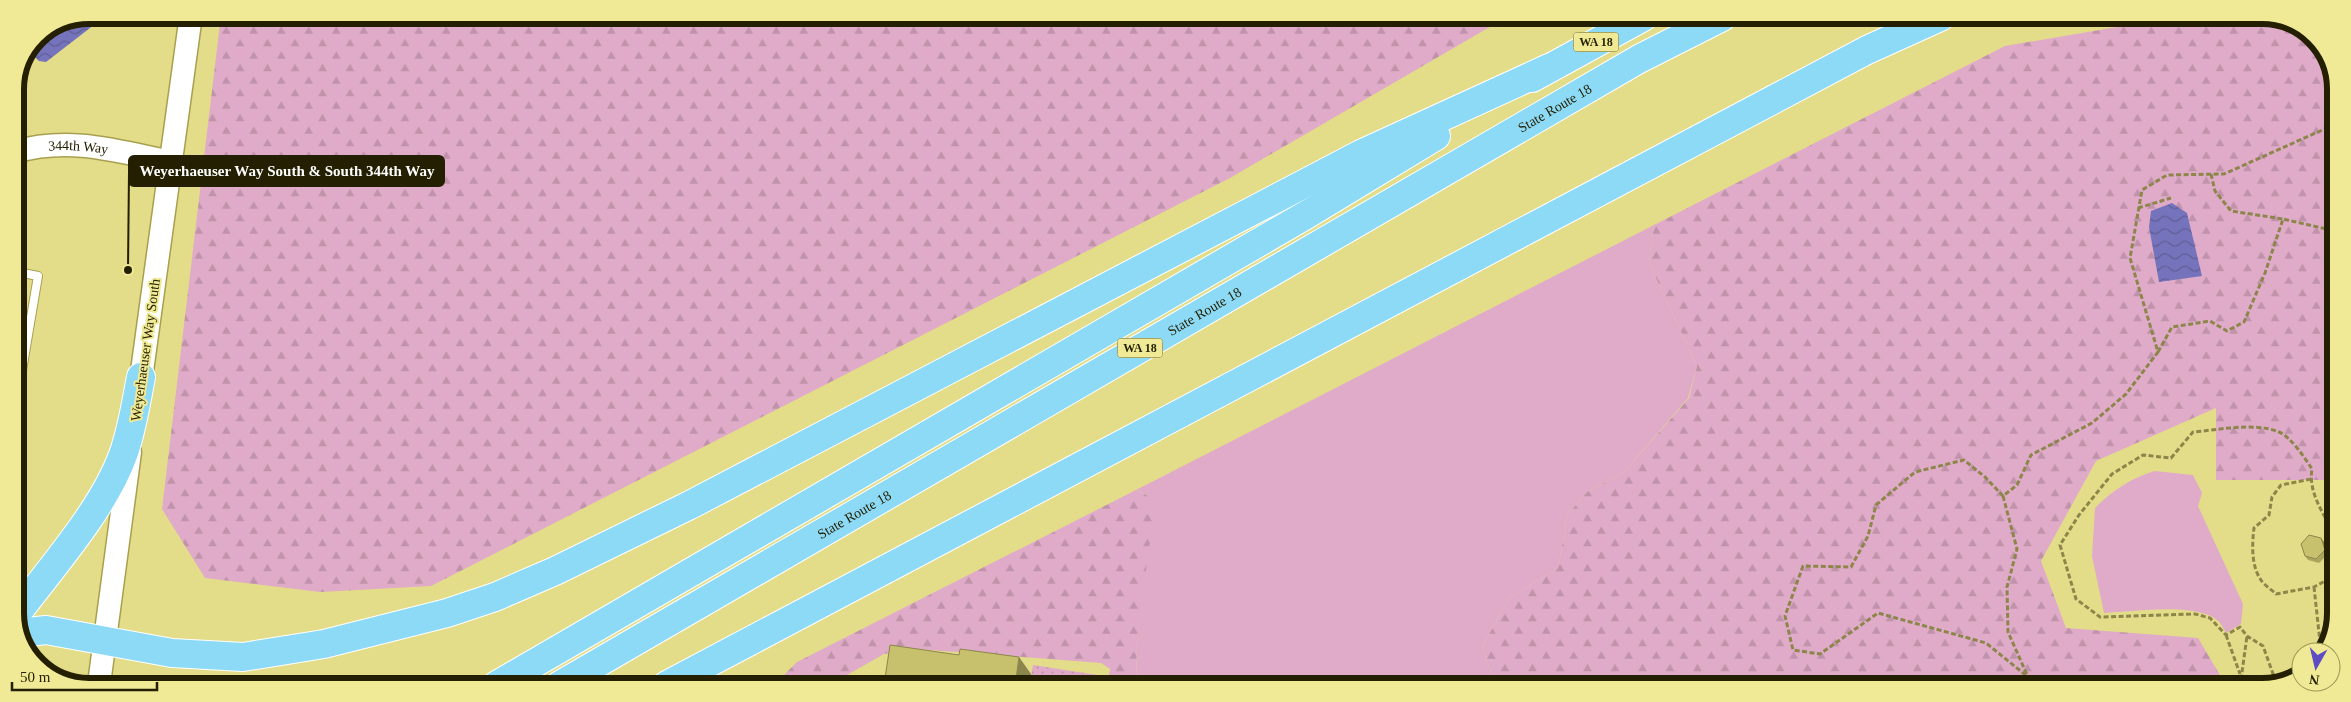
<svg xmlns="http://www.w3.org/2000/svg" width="2351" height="702" font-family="Georgia,serif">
	<defs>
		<pattern id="forest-firs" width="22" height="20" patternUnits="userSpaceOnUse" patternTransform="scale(1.25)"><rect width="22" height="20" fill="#e0abc9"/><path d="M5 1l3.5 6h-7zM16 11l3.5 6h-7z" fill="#c093ab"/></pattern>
		<pattern id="park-dots" width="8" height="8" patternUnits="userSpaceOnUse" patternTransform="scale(1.25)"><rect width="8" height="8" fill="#e0abc9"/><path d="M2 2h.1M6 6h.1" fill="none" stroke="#c093ab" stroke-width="1.8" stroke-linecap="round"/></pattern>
		<pattern id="water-waves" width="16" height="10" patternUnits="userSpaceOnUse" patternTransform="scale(1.25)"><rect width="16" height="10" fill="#7573bb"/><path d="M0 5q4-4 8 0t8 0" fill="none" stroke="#605e96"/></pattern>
	</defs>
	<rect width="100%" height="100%" fill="#e3dc88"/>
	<!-- green -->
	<path fill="#e0abc9" d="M1654 225 1649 263 1697 366 1688 398 1623 473 1587 492 1568 514 1558 568 1509 598 1482 647 1496 686H1136L1137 640 1150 497 1136 490Z
		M2155 471 2193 475 2202 493 2198 506 2243 604 2241 624 2226 633C2224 629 2221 623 2217 620 2194 602 2133 612 2104 613L2092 556 2095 508C2113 490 2131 478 2155 471Z"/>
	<!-- forest -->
	<path fill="url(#forest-firs)" d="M221 15 1507 17 1230 178 431 586 320 592 205 578 162 509Z
		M2176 17 2281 18 2318 40 2336 84 2334 480H2216V408L2096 461 2041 561 2066 628 2198 638 2227 687 1496 686 1482 647 1509 598 1558 568 1568 514 1587 492 1623 473 1689 398 1697 366 1649 263 1654 225 2005 46Z
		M1136 490 1150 497 1153 518 1137 640 1136 686H1107L1110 669 1101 663 917 649 884 654 847 675 817 685H784L779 680 797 662Z"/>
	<!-- park -->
	<path fill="url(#park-dots)" d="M1033 665 1104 676 1102 686H1029Z"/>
	<!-- water -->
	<path fill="url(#water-waves)" d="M89 15H96L95 23 90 28 46 62 39 61 30 52 37 37Z
		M2172 203 2187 213 2202 276 2159 282 2149 227 2151 211Z"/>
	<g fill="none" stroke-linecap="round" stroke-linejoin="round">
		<defs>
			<path id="lane" d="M15 275 18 272 38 276 15 412"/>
			<g id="secondary">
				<path id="s1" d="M15 152C69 136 117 151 171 162"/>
				<path d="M139 393 191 15"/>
				<path d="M99 684 130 452"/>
			</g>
			<g id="highway">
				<path d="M1532 78 1643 17"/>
				<path d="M15 616C50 569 103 510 123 455 132 430 136 403 141 377"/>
				<path d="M22 635 28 632 46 630 172 653 243 657 324 644 447 613 495 597 555 571 690 505 1361 154 1549 68"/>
				<path d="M497 685 1306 215 1436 136"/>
				<path id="s2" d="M560 685 1639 59 1722 17"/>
				<path d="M667 685 1867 50 1940 17"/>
			</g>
		</defs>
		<!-- lane casing -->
		<use href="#lane" stroke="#a8a04e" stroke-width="10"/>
		<!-- secondary casing -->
		<use href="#secondary" stroke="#a8a04e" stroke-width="25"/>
		<!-- highway casing -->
		<use href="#highway" stroke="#fff" stroke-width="30"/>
		<!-- path -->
		<path stroke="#8c864a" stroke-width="3" stroke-dasharray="5 2.5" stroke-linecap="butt" d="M2211 174 2215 191 2231 211 2283 219
			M2138 208 2171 198
			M2158 352 2172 327 2210 321 2227 331 2244 322 2265 273 2283 219 2335 231
			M2311 479 2281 485 2272 497 2269 515 2254 528C2252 544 2251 566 2261 580 2264 585 2272 590 2276 594L2314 587 2334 576
			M2003 496 2017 549 2007 587 2008 632 2028 677 2051 687
			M2314 587 2321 651
			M2226 635 2240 674
			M2276 682 2263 646 2247 636 2240 627 2226 635 2210 618 2195 614 2100 617 2076 599 2060 545 2079 515 2112 474 2143 455 2171 458 2193 432C2217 430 2256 422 2279 432 2291 437 2305 458 2312 469 2308 492 2323 513 2334 533
			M2035 687 2028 677 1986 643 1878 613 1820 654 1793 650 1785 616 1803 566 1851 567 1868 536 1876 505 1915 472 1964 460 1985 477 2003 496 2017 485 2031 455 2092 423 2126 394 2158 352 2130 258 2142 190 2167 175 2224 174 2329 127 2336 128
			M2240 687 2247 636"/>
		<!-- lane -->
		<use href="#lane" stroke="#fff" stroke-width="8"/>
		<!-- secondary -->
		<use href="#secondary" stroke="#fff" stroke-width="22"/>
		<!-- highway -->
		<use href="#highway" stroke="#8ddaf7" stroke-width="28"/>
	</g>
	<!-- wall -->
	<path fill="#aba55e" d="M2325 543 2328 554 2319 563 2308 560 2305 556Z"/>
	<!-- shaded-wall -->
	<path fill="#8b864c" d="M2321 538 2325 543 2328 554 2325 550Z
		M1019 657 1031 674 1029 686H1015Z"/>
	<!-- building -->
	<path fill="#c7c06d" stroke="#8b864c" d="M2309 535 2321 538 2325 550 2316 559 2305 556 2301 544Z
		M890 645 959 655 960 649 1019 657 1015 686 884 685Z"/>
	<g text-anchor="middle" stroke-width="4" stroke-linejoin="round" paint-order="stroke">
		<!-- shield labels -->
		<g fill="#f0e995" stroke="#605c2d" stroke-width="1">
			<rect x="1573.5" y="32.5" width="45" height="19" rx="4"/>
			<rect x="1117.5" y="338.5" width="45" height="19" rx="4"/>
		</g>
		<g font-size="12" font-weight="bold" fill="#231f00">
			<text x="1596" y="46">WA 18</text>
			<text x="1140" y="352">WA 18</text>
		</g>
		<!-- street labels -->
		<g font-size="14" fill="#231f00" stroke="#f0e995">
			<text dy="5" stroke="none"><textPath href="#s2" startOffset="1150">State Route 18</textPath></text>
			<text dy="5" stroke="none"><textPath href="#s1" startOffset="64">344th Way</textPath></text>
			<text dy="5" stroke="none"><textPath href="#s2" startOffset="745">State Route 18</textPath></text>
			<text transform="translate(145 350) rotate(-82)" y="5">Weyerhaeuser Way South</text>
			<text dy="5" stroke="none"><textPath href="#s2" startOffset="340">State Route 18</textPath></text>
		</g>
	</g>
	<!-- crop -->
	<path d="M0 0H2351V702H0ZM89 24H2262A65 65 0 0 1 2327 89V613A65 65 0 0 1 2262 678H89A65 65 0 0 1 24 613V89A65 65 0 0 1 89 24Z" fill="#f0e995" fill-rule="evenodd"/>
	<path fill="none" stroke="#231f00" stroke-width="6" d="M89 24H2262A65 65 0 0 1 2327 89V613A65 65 0 0 1 2262 678H89A65 65 0 0 1 24 613V89A65 65 0 0 1 89 24Z"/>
	<!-- callouts -->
	<path fill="none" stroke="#231f00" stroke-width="2" d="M128 270L129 171"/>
	<circle fill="#231f00" stroke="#f0e995" stroke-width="2" cx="128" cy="270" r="5"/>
	<rect fill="#231f00" stroke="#231f00" stroke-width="2" x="129" y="156" width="315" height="30" rx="5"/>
	<g font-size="15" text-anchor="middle" font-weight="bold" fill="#fff">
		<text x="287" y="176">Weyerhaeuser Way South &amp; South 344th Way</text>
	</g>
	<!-- north arrow -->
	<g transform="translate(2316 667) rotate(188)"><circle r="24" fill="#f0e995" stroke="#9e9859"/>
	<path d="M0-4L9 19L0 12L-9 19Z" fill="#5d4cc4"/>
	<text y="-8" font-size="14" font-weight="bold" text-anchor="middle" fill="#231f00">N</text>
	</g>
	<!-- scale -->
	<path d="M12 682v8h145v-8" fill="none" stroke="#231f00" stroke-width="2.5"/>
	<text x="20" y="682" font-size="15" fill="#231f00" stroke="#f0e995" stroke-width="4" paint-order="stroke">50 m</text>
</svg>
